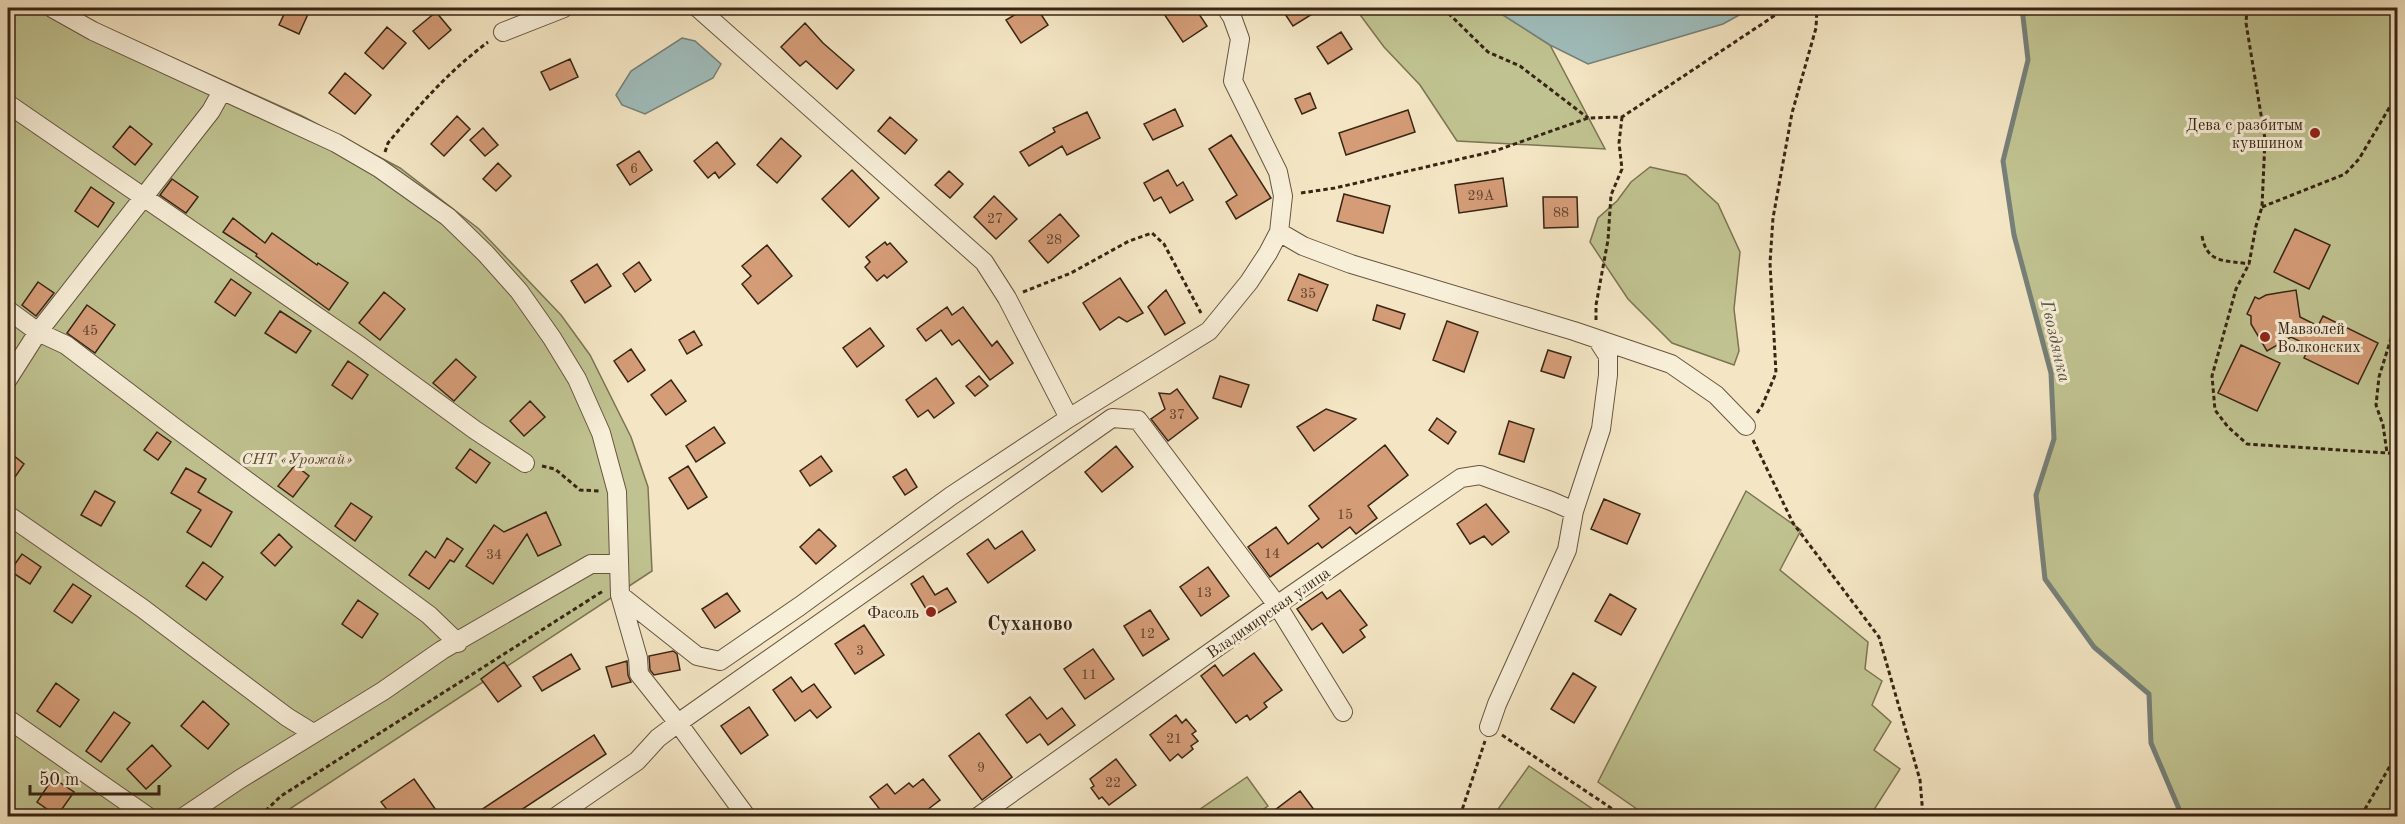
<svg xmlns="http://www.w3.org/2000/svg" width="2405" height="824" font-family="'Old Standard TT',serif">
	<rect width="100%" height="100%" fill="#f4e6c4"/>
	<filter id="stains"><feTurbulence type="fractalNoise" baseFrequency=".00333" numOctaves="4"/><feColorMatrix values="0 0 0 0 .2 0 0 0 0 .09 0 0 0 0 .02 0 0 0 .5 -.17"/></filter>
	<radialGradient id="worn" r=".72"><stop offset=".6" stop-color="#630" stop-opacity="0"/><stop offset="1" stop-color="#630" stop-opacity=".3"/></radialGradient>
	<!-- green -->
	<path fill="#c0c391" stroke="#7c7452" stroke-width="1.5" d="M8 8H65L84 18 302 116 400 168 479 229 561 315 590 355 631 437 648 487 652 571 279 816H8Z
		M1355 8H1492L1550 45 1605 149 1457 141 1420 85 1384 47Z
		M2022 8H2397V816H2182L2151 743 2149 694 2094 647 2045 579 2036 495 2054 439 2051 373 2014 235 2003 161 2028 60Z
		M1650 167 1686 175 1718 204 1740 252 1734 309 1739 351 1734 365 1672 343 1628 299 1590 242 1598 218 1617 201 1631 182Z
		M1746 491 1801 530 1780 570 1868 642 1865 669 1882 681 1872 705 1891 722 1874 750 1900 769 1870 816H1647L1598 782Z
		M1529 766 1603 816H1493Z
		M1247 777 1268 806 1253 816H1190Z"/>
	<!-- water -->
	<path fill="#9fbdbc" stroke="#768079" stroke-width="1.5" d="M1492 8H1752L1723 24 1588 64 1550 45Z
		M682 38 695 41 721 64 713 78 645 114 622 105 616 95 631 71Z"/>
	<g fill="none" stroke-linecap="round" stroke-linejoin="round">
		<!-- stream -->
		<path stroke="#768079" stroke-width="5" d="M2022 8 2028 60 2003 161 2014 235 2051 373 2054 439 2036 495 2045 579 2094 647 2149 694 2151 743 2182 816"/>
	</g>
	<!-- building -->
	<path fill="#d49c77" stroke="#382514" stroke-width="1.5" d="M287 8H299L309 12 299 34 279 25Z
		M1026 8H1037L1048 25 1021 43 1006 20Z
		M1160 8H1195L1207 26 1183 42Z
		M1281 8H1322L1293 26Z
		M436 12 451 30 429 49 413 31Z
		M805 23 823 43 854 70 837 89 806 61 800 66 781 47Z
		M387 27 406 43 383 69 365 53Z
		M1341 32 1352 49 1328 64 1317 47Z
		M570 59 578 77 550 90 541 72Z
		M345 73 371 95 355 114 329 93Z
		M1310 93 1316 108 1302 114 1295 99Z
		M1175 109 1183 126 1153 140 1144 124Z
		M1408 110 1415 132 1346 155 1339 133Z
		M1087 112 1100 138 1067 155 1062 146 1029 166 1020 152 1055 132 1053 128Z
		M457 116 470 129 444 156 431 144Z
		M890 117 917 140 905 154 878 131Z
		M130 126 152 144 135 165 113 147Z
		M483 128 498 145 485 156 470 140Z
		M1231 135 1271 198 1236 219 1226 202 1237 195 1209 149Z
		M781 138 801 156 777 183 757 165Z
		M717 142 735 164 719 178 715 172 708 178 694 161Z
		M639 151 652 170 630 185 617 165Z
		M498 163 511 176 496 191 483 179Z
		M852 170 879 198 849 227 822 199Z
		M1168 170 1177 186 1183 182 1193 200 1170 213 1161 197 1154 201 1144 183Z
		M949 171 963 184 950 198 935 185Z
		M1503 178 1507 206 1459 213 1455 185Z
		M172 179 198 197 186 213 160 195Z
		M91 187 114 203 98 227 75 211Z
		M1344 194 1390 206 1383 233 1337 221Z
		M994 196 1017 219 996 239 974 217Z
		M1543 197H1577L1578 227 1544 228Z
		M1060 214 1079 236 1048 263 1029 241Z
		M233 218 265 243 272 233 317 265 318 263 348 283 329 310 256 256 257 254 223 232Z
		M2295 229 2330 245 2309 289 2274 272Z
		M885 242 887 245 890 243 907 262 887 278 884 275 877 281 865 267 870 262 866 257Z
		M767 245 792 276 758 304 742 284 751 276 742 266Z
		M639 262 651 280 635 292 623 274Z
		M597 264 611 286 585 303 571 281Z
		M1299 274 1328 285 1317 311 1288 300Z
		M1120 278 1143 313 1127 322 1119 317 1100 330 1083 303Z
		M231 279 251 293 235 316 215 302Z
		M38 282 54 293 36 316 22 305Z
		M1166 290 1185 323 1165 335 1148 307Z
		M2296 290 2300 317 2318 326 2323 316 2378 343 2358 384 2304 358 2310 346 2291 337 2267 351 2251 324V316L2247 314 2255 297 2259 299 2266 295Z
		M384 292 405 309 380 340 359 323Z
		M87 305 115 325 95 353 67 333Z
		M1377 305 1405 314 1400 329 1373 320Z
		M947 307 952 315 963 307 992 346 997 341 1013 363 990 380 959 340 952 345 941 330 926 341 917 329Z
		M280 311 311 331 296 353 265 333Z
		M1447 321 1478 332 1464 372 1433 360Z
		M870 328 884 346 857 367 843 348Z
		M694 331 702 345 687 354 679 340Z
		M2241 345 2280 363 2257 411 2218 393Z
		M631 349 645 370 628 382 614 361Z
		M1548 350 1571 357 1564 378 1541 371Z
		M456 359 476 377 454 401 433 383Z
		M348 361 368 375 352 399 332 385Z
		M979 376 988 386 975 396 966 386Z
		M1220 376 1249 385 1241 407 1213 398Z
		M936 378 954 403 934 418 928 410 918 417 906 400Z
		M671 380 686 401 666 415 651 395Z
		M1177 389 1198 418 1168 441 1151 419 1165 409 1159 393 1170 394Z
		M530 401 545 417 524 436 510 421Z
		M1326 409 1356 419 1314 451 1297 427Z
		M1437 418 1456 432 1448 444 1429 430Z
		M1509 421 1534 429 1524 462 1499 454Z
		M714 427 725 443 696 462 686 446Z
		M157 432 171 442 158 460 144 450Z
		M1385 445 1408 475 1368 506 1377 518 1356 534 1350 527 1322 548 1318 543 1270 577 1248 547 1276 527 1288 544 1319 519 1309 506Z
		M1116 446 1133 467 1102 492 1085 472Z
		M470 449 490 463 476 483 456 468Z
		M8 451 24 464 8 487Z
		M821 456 832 471 810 486 800 471Z
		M295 465 309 476 293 497 278 486Z
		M688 466 707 497 688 509 669 478Z
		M186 468 206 479 198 492 232 512 211 547 187 532 201 510 171 493Z
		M906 469 917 487 905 495 893 477Z
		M95 491 115 502 101 526 81 515Z
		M1604 499 1640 514 1627 544 1591 529Z
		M351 503 372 517 355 541 335 526Z
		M1486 504 1509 532 1492 545 1484 536 1470 544 1457 524Z
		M546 512 561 545 538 556 527 534 493 584 466 566 494 525 504 532Z
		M819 529 836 546 816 564 800 547Z
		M1022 531 1035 550 988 583 967 554 988 539 995 549Z
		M279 534 292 547 275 566 261 553Z
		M447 538 463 549 454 562 450 560 429 589 409 575 426 551 435 558Z
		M22 554 41 567 30 584 10 571Z
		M203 562 223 577 206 600 186 586Z
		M1208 567 1229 596 1201 616 1180 587Z
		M923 576 935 595 947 588 956 602 931 617 911 584Z
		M73 584 91 596 72 623 54 611Z
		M1340 590 1367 625 1360 630 1365 637 1343 653 1322 623 1312 630 1297 609 1322 592 1327 599Z
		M727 593 740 611 715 628 702 609Z
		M1610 594 1636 609 1621 635 1595 621Z
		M358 600 378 614 362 638 342 624Z
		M1150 610 1169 639 1143 656 1124 626Z
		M864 625 884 655 855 674 835 644Z
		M1093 649 1114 679 1085 699 1064 669Z
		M673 651 677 654 680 670 654 675 650 670 649 656Z
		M1254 653 1282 690 1264 703 1267 707 1250 720 1247 715 1236 723 1201 676 1215 665 1223 676Z
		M571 654 580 669 542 691 533 677Z
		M627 661 628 675 631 682 612 687 606 667Z
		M504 662 521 686 498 702 481 679Z
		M1573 673 1596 687 1574 723 1551 709Z
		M791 677 802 692 814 684 831 707 817 718 810 710 795 721 773 690Z
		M56 683 79 700 60 727 37 711Z
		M1030 697 1047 719 1062 708 1075 725 1048 745 1040 734 1027 743 1006 715Z
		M203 701 229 724 208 749 181 726Z
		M749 707 768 735 741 754 721 726Z
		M114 712 130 723 101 762 86 751Z
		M1176 715 1182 723 1186 719 1196 731 1192 734 1198 741 1191 746 1193 749 1182 758 1178 754 1170 761 1150 735Z
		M979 733 1012 777 982 800 949 756Z
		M594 735 606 754 512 816H472Z
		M152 745 171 766 146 789 127 769Z
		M1116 759 1136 785 1109 805 1102 797 1099 799 1091 788 1094 786 1090 779Z
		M53 778 74 792 57 816 37 802Z
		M414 779 436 810 427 816H392L381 802Z
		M923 779 940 800 927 810 932 816H885L870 797 887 784 895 794 909 783 913 787Z
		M1300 791 1315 811 1307 816H1267Z"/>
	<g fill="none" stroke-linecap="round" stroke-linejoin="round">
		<defs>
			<path id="minor" d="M52 8 93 31 336 143 379 168 448 217 486 254 519 291 552 338 577 379 601 433 617 492 620 595 638 658 639 674 678 723 746 816
				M503 32 564 8
				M8 104 360 346 475 430 525 463
				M1279 232 1303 246 1351 264 1574 331 1671 364 1716 395 1746 426
				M8 310 38 332 66 345 178 430 429 615 458 643
				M8 379 38 332 211 111 222 91
				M1069 418 1209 331 1249 282 1268 253 1279 232 1283 196 1278 172 1233 81 1240 39 1232 17 1226 8
				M8 515 142 608 287 717 313 733
				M620 595 697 656 720 661 800 606 951 496 1069 418 1007 298 984 262 698 8
				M8 719 147 816
				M1489 727 1497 704 1567 550 1574 511 1601 429 1608 375V356L1597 339
				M185 816 240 779 383 691 442 650 591 564H618
				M557 816 637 761 658 738 678 723 1112 418 1138 420 1277 605 1343 712
				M979 816 1277 605 1461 478 1480 475 1551 501 1574 511"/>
		</defs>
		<!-- minor casing -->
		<use href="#minor" stroke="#675540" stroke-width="20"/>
		<!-- path -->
		<path stroke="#382514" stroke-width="3" stroke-dasharray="4.5 3" stroke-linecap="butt" d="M1443 8 1488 52 1520 66 1588 118
			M2247 8 2246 23 2265 139 2262 207 2256 226 2249 264 2236 289 2212 376 2215 410 2228 427 2247 444 2387 453
			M385 152 388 143C420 104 448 72 488 42
			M1301 193 1335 188 1495 151 1588 118 1622 117 1777 14 1790 8
			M2262 207 2345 174 2359 159 2398 93
			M2202 236C2207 264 2225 260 2249 264
			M1023 292 1071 273 1129 241 1152 233 1164 244 1201 313
			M2398 316 2379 377 2376 405 2383 425 2387 453 2398 454
			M1596 320V305L1608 240 1611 195 1622 169 1619 143 1622 117
			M1757 413 1762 406 1776 373 1770 263 1773 218 1792 113 1816 28 1817 8
			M1753 440 1793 523 1879 637 1920 780 1923 816
			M542 466 555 469 580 490 599 491
			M1502 735 1623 816
			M260 816 281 796 603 591
			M1460 816 1485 741
			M2361 816 2390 766 2398 739"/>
		<!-- minor -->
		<use href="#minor" stroke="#f8efd9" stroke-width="18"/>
	</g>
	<!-- markers -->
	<g fill="#8f2418" stroke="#f8efd9" stroke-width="2">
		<circle cx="2315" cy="133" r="6"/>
		<circle cx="2265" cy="337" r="6"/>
		<circle cx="931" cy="612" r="6"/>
	</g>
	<g text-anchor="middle" stroke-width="6" stroke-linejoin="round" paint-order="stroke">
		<!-- number labels -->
		<g font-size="14" fill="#5f432d">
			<text x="634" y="173">6</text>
			<text x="1481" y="200">29А</text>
			<text x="1561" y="217">88</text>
			<text x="995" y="223">27</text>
			<text x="1054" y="244">28</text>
			<text x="1308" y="298">35</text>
			<text x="90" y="335">45</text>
			<text x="1177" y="419">37</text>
			<text x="1345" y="519">15</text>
			<text x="1272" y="558">14</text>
			<text x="494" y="559">34</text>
			<text x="1204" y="597">13</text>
			<text x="1147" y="638">12</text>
			<text x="860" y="655">3</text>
			<text x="1089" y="679">11</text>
			<text x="1174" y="743">21</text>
			<text x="981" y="772">9</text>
			<text x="1113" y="787">22</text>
		</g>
		<!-- poi labels -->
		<g font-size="16" fill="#382514" stroke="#f8efd9" text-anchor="end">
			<text x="2303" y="130">Дева с разбитым<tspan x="2303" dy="18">кувшином</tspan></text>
			<text x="2277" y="334" text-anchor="start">Мавзолей<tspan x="2277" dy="18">Волконских</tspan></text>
			<text x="919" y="618">Фасоль</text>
		</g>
		<!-- park labels -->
		<g font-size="16" font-style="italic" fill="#5a4c33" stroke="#f8efd9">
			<text x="297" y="464">СНТ «Урожай»</text>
		</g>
		<!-- street labels -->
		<g font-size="16" fill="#382514" stroke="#f8efd9">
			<text transform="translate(1268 612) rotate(-35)" y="6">Владимирская улица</text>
		</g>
		<!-- water labels -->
		<g font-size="18" font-style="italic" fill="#575346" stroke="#f8efd9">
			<text transform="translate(2056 341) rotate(77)" y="6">Гвоздянка</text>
		</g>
		<!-- quarter labels -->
		<g font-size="20" font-weight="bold" fill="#382514" stroke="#f8efd9">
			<text x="1030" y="630">Суханово</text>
		</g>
	</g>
	<!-- margin -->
	<rect width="2405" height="824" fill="none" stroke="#f4e6c4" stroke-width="30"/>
	<rect x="9" y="9" width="2387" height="806" fill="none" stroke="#382514" stroke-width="3"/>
	<rect x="15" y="15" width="2375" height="794" fill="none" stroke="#382514" stroke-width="1.5"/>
	<!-- scale -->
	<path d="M30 785v9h129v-9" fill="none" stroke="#382514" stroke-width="3"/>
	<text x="39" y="785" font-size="18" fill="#382514" stroke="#f8efd9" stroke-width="4.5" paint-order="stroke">50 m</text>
	<rect width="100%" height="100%" filter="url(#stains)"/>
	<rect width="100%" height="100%" fill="url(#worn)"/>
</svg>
